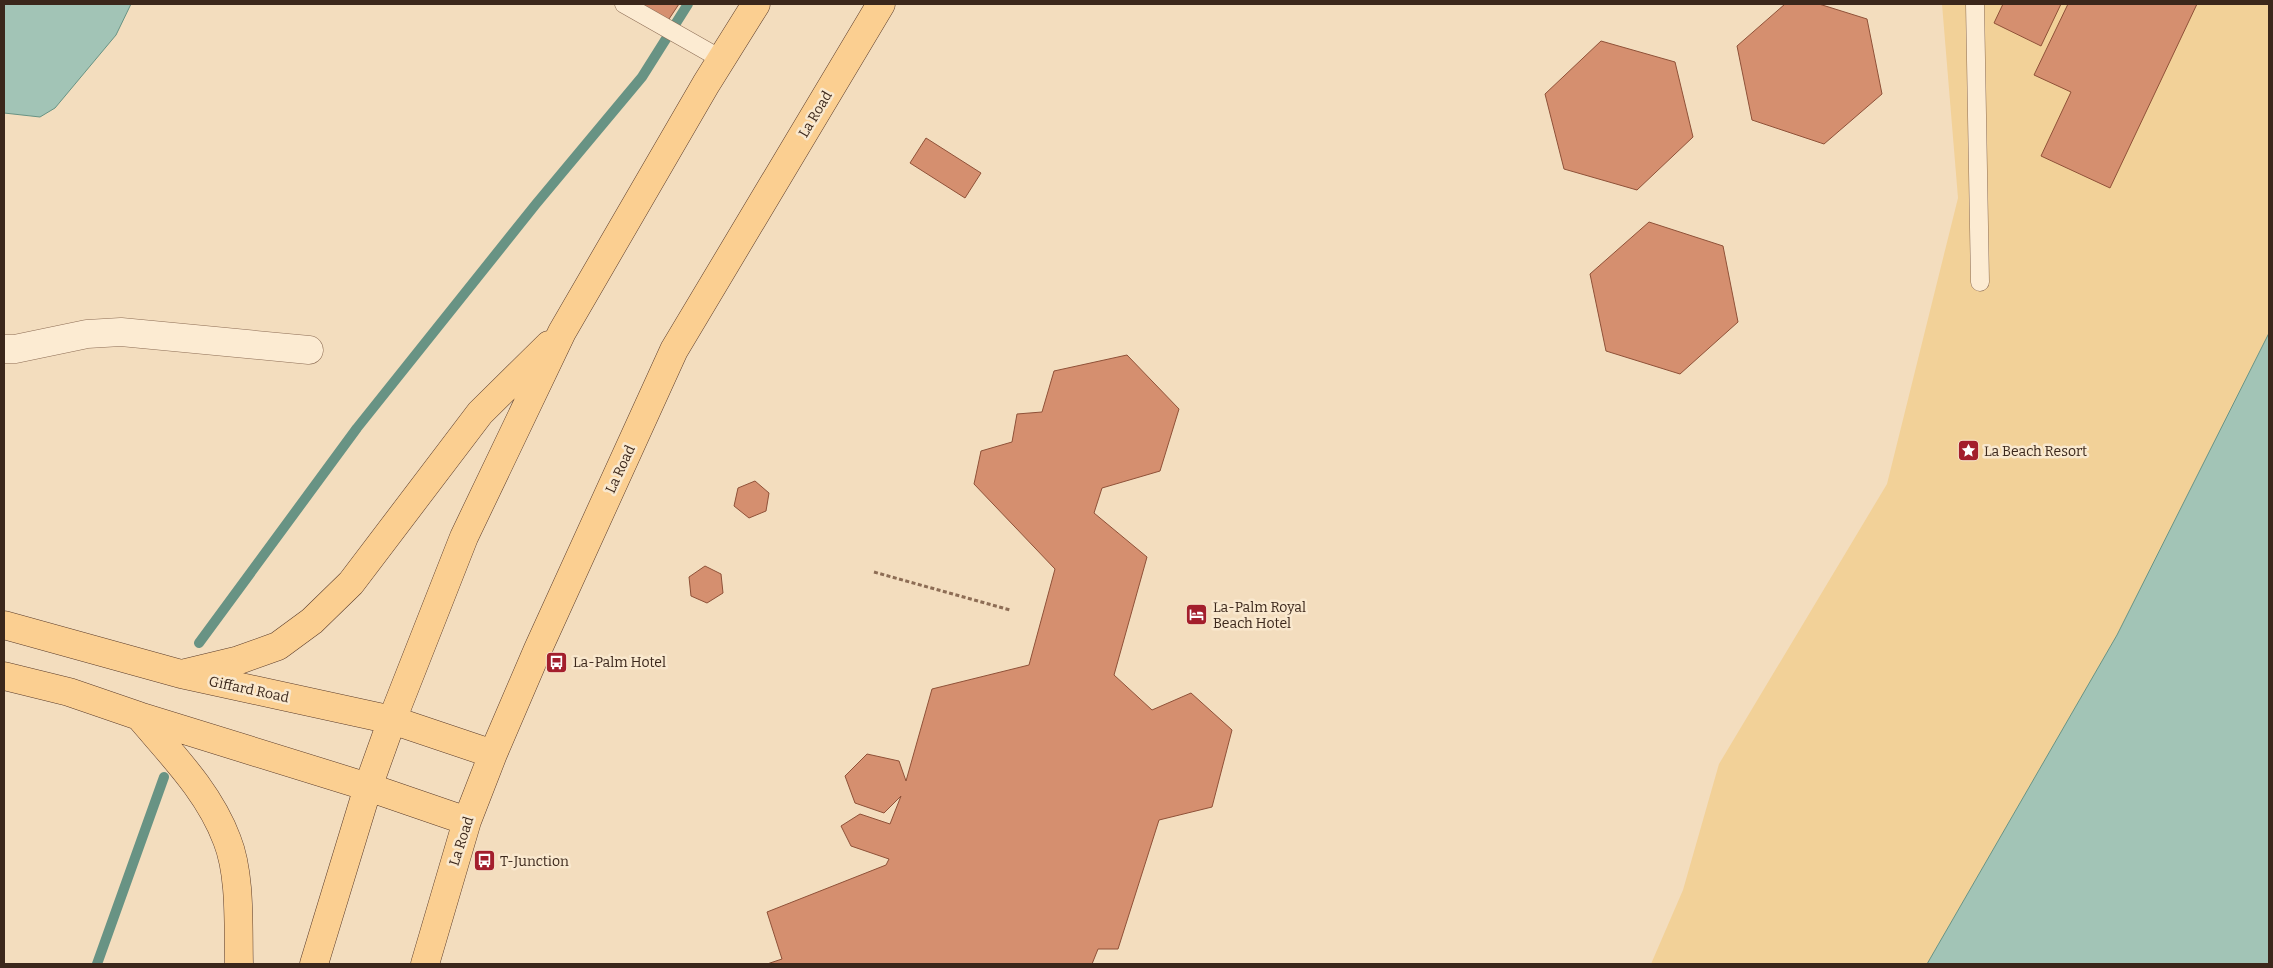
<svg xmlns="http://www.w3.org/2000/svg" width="2273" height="968" font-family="Bitter,serif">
	<rect width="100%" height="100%" fill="#f3ddbe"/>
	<!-- sand -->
	<path fill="#f2d198" d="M1942 4H2269V333L2117 635 1927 964H1651L1683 890 1719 764 1887 484 1958 198Z"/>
	<!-- water -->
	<path fill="#a2c4b6" stroke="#689384" d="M4 4H131L116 35 55 108 40 117 4 113Z
		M2269 333V964H1927L2117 635Z"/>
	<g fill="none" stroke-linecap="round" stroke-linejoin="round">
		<!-- stream -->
		<path stroke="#689384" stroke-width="10" d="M199 643 357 428 536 204 642 77 688 4
			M97 964 164 777"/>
	</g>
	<!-- building -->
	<path fill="#d58f6f" stroke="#8f5138" d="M640 4H679L667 22Z
		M1785 4H1819L1867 19 1882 94 1824 144 1752 120 1737 46Z
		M2003 4H2061L2041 46 1994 23Z
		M2068 4H2197L2110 188 2041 156 2071 92 2034 75Z
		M1601 41 1675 62 1693 137 1637 190 1564 169 1545 94Z
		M926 138 981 173 965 198 910 163Z
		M1649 222 1723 246 1738 322 1680 374 1606 351 1590 274Z
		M1127 355 1179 409 1160 471 1102 488 1094 513 1147 557 1114 675 1152 710 1191 693 1232 730 1212 807 1159 820 1118 949H1098L1092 964H767L782 959 767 912 886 865 889 859 851 846 841 826 860 814 890 824 901 796 884 813 855 803 845 776 867 754 899 761 906 781 932 689 1029 665 1055 569 974 484 981 451 1012 442 1017 414 1042 412 1054 371Z
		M755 481 769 493 766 511 749 518 734 506 738 488Z
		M705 566 721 574 723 593 707 603 691 596 689 577Z"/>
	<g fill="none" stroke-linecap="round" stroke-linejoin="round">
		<defs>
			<path id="lane" d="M624 4 721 59
				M1975 4 1980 282"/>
			<path id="street" d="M4 349H15L87 334 121 332 309 350"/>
			<path id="primary" d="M4 625 181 674 392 720 493 754
				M181 674 239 660 278 646 312 621 351 583 480 413 549 345
				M4 676 69 692 139 716 368 787 467 821
				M139 716C172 755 209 792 227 840 241 875 238 926 239 964
				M314 964 368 787 392 720 464 537 562 332 706 84 756 4
				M425 964 467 821 493 754 538 649 674 350 881 4"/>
		</defs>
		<!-- lane casing -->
		<use href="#lane" stroke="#8d6d55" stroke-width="19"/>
		<!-- street casing -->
		<use href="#street" stroke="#8d6d55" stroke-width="29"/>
		<!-- primary casing -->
		<use href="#primary" stroke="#5a3b2a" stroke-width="29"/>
		<!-- path -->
		<path stroke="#8d6d55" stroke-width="3" stroke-dasharray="4 2.5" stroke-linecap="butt" d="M874 572 1010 610"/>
		<!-- lane -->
		<use href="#lane" stroke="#fcebd2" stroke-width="18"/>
		<!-- street -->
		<use href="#street" stroke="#fcebd2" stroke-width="28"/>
		<!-- primary -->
		<use href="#primary" stroke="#fbcf91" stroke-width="28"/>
	</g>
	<!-- icons -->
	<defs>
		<symbol id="sight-square" viewBox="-11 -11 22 22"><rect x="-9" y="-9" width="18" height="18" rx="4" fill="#a31e2c" stroke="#f9e8ce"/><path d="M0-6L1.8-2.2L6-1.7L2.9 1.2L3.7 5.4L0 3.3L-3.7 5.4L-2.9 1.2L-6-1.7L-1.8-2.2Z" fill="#fff"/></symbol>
		<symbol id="hotel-square" viewBox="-11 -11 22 22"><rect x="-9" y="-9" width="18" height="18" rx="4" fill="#a31e2c" stroke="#f9e8ce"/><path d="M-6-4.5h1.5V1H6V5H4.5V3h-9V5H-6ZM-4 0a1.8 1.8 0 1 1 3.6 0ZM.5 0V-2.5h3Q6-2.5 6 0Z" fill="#fff"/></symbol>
		<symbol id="bus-square" viewBox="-11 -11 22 22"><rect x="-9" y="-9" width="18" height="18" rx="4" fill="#a31e2c" stroke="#f9e8ce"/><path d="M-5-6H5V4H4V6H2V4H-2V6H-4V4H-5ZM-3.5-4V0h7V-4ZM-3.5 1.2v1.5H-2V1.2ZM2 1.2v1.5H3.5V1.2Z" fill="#fff"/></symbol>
	</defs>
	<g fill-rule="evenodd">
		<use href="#sight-square" x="1956" y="438" width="25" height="25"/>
		<use href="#hotel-square" x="1184" y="602" width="25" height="25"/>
		<use href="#bus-square" x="544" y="650" width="25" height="25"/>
		<use href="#bus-square" x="472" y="848" width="25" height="25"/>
	</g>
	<g text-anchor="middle" stroke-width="5" stroke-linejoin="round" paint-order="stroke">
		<!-- street labels -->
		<g font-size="14" fill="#3b271b" stroke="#f9e8ce">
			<text transform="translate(815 114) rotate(-59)" y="5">La Road</text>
			<text transform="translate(620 469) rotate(-65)" y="5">La Road</text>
			<text transform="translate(249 689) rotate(12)" y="5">Giffard Road</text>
			<text transform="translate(461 841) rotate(-72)" y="5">La Road</text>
		</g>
		<!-- poi labels -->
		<g font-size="14" fill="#3b271b" stroke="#f9e8ce" text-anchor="start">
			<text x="1984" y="456">La Beach Resort</text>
			<text x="1213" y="612">La-Palm Royal<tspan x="1213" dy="16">Beach Hotel</tspan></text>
			<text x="573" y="667">La-Palm Hotel</text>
			<text x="500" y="866">T-Junction</text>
		</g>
	</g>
	<!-- border -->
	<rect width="2273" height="968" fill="none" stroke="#3b271b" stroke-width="10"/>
</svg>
